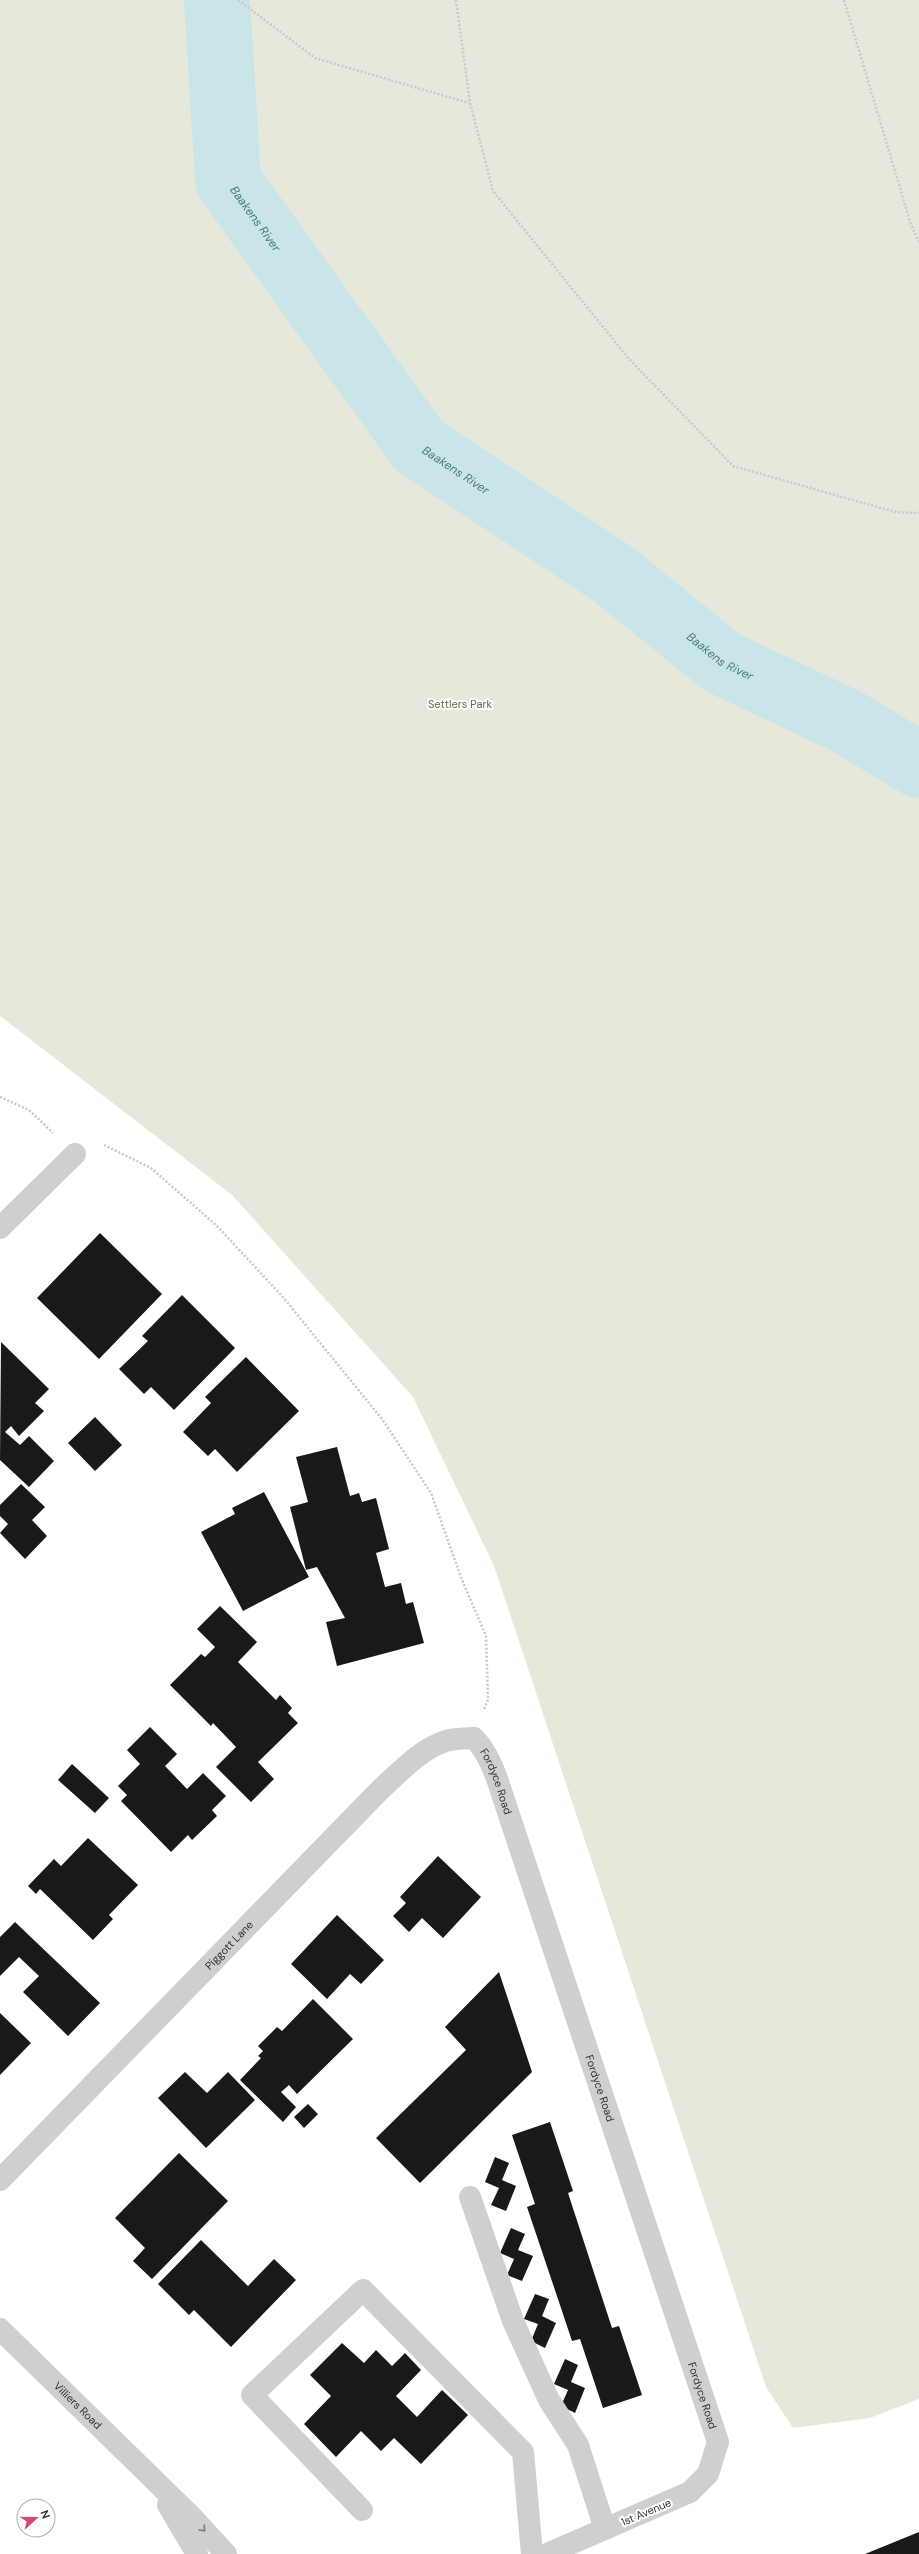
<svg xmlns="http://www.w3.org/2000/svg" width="919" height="2554" font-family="'DM Sans',sans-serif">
	<rect width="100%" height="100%" fill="#fff"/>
	<!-- green -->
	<path fill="#e6e8dc" d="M0 0H919V2399L870 2418 793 2428 766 2387 494 1566 413 1397 232 1195 0 1016Z"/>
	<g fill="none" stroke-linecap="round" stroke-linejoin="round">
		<!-- river -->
		<path stroke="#cae5e7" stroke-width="66" id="s1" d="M217 0 228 181 419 446 613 574 723 663 846 721 919 765"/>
	</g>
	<!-- building -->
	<path fill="#191919" d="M100 1233 162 1294 99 1359 37 1298Z
		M182 1295 235 1348 174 1410 151 1387 144 1394 119 1369 148 1341 142 1336Z
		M1 1342 49 1389 35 1403 44 1411 19 1436 11 1426 5 1432 20 1445 29 1436 54 1461 29 1487 0 1460Z
		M246 1357 299 1411 237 1472 215 1449 208 1456 183 1432 211 1403 205 1397Z
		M95 1417 122 1445 95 1471 68 1443Z
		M337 1447 350 1496 359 1493 362 1502 376 1498 389 1549 376 1553 385 1587 401 1583 406 1604 413 1602 424 1643 337 1666 326 1622 345 1618 317 1567 306 1570 290 1507 308 1502 296 1457Z
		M21 1484 45 1507 32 1520 47 1536 25 1559 0 1533 8 1524 0 1516V1505Z
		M264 1492 309 1577 243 1611 201 1532 235 1514 232 1508Z
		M220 1606 257 1642 238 1662 276 1700 280 1695 292 1708 288 1713 298 1723 258 1762 274 1779 251 1802 216 1767 236 1747 213 1723 211 1726 170 1685 201 1654 205 1657 215 1647 197 1629Z
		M150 1727 177 1754 165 1766 187 1789 203 1773 226 1796 212 1810 217 1816 192 1840 188 1835 171 1852 121 1801 127 1795 118 1786 140 1764 127 1750Z
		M72 1764 109 1798 95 1813 58 1780Z
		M88 1838 138 1885 109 1915 113 1919 93 1940 40 1889 36 1894 28 1886 54 1859 61 1866Z
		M438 1856 481 1897 443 1938 422 1918 409 1932 393 1916 406 1903 400 1897Z
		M337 1915 384 1960 361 1984 350 1974 327 1999 291 1964Z
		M15 1922 100 2003 68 2036 23 1992 39 1976 19 1957 0 1976V1937Z
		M499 1972 532 2072 420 2183 376 2138 466 2050 445 2027Z
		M313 1999 353 2039 297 2094 289 2085 281 2092 296 2107 283 2122 240 2080 261 2058 258 2056 263 2051 258 2046 277 2027 282 2031Z
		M0 2013 31 2043 0 2075Z
		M185 2072 207 2093 228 2072 255 2100 206 2148 158 2098Z
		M308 2104 318 2114 304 2128 294 2117Z
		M550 2122 573 2191 568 2193 612 2328 619 2326 642 2395 603 2408 580 2339 572 2341 561 2308 527 2207 535 2204 512 2135Z
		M179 2153 228 2201 152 2279 133 2261 145 2248 115 2218Z
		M495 2157 509 2163 502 2180 516 2186 506 2211 491 2205 499 2188 485 2182Z
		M511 2228 525 2234 518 2250 533 2256 522 2281 507 2275 514 2259 500 2253Z
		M201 2240 248 2286 274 2259 296 2280 231 2347 194 2310 189 2315 158 2284Z
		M535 2294 549 2299 542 2316 556 2323 545 2348 531 2341 538 2324 524 2319Z
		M342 2343 364 2363 376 2350 392 2366 405 2353 421 2370 396 2396 417 2417 442 2390 468 2415 421 2464 394 2438 381 2451 361 2431 336 2457 304 2424 331 2396 310 2375Z
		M565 2359 578 2365 571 2382 585 2388 575 2413 561 2406 568 2390 554 2384Z
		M919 2532V2554H865Z"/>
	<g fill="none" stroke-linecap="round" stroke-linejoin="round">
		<!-- path -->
		<path stroke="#c9c9c9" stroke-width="2.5" stroke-dasharray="2 2" stroke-linecap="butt" d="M238 0 315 58 469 103
			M456 0 470 103 493 191 629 359 733 466 895 512 919 513
			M844 0 911 225 919 242
			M0 1097 29 1110 53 1133
			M104 1145 151 1168 217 1226 282 1296 382 1419 431 1493 462 1580 486 1636 488 1699 484 1710"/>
		<!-- minor -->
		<g stroke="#cfcfcf" stroke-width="22">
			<path d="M0 1228 75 1154"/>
			<path id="s2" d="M0 2180 380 1790C400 1772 420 1749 446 1741 454 1738 465 1739 474 1738 492 1757 498 1782 506 1806L718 2442 708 2474 690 2492 547 2554"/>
			<path d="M470 2197 513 2321 549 2400 578 2445 605 2529"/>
			<path id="s3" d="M0 2329 191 2516 226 2554"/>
			<path d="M168 2505 197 2554"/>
			<path d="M362 2510 252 2395 363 2290 523 2452 532 2554"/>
		</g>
	</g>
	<!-- one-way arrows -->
	<defs><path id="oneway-chevron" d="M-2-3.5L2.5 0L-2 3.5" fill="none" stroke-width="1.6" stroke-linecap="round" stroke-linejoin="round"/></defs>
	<use stroke="#797979" href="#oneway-chevron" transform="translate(203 2529) rotate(47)"/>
	<g text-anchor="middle" stroke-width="4" stroke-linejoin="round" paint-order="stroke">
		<!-- park labels -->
		<g font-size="11" fill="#626b42" stroke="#fff">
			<text x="460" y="708">Settlers Park</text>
		</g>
		<!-- street labels -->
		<g font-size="11" fill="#323232" stroke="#fff">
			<text dy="4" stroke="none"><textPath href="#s2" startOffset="705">Fordyce Road</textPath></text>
			<text dy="4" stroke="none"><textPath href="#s2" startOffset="328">Piggott Lane</textPath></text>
			<text dy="4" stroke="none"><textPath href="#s2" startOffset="1029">Fordyce Road</textPath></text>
			<text dy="4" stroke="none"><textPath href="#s2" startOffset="1353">Fordyce Road</textPath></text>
			<text dy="4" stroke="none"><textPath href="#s3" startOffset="109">Villiers Road</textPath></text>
			<text transform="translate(646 2512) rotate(-23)" y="4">1st Avenue</text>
		</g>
		<!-- water labels -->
		<g font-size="12" font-style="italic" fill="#407d82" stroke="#fff">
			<text dy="4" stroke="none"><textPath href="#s1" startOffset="228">Baakens River</textPath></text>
			<text dy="4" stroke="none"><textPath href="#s1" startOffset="552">Baakens River</textPath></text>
			<text dy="4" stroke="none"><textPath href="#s1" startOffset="876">Baakens River</textPath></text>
		</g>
	</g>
	<!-- north arrow -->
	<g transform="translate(36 2518) rotate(69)"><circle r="19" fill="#ffffff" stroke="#adadad"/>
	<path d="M0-3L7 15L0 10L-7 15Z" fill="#d8457d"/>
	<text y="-6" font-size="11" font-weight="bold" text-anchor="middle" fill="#323232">N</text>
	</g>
</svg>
